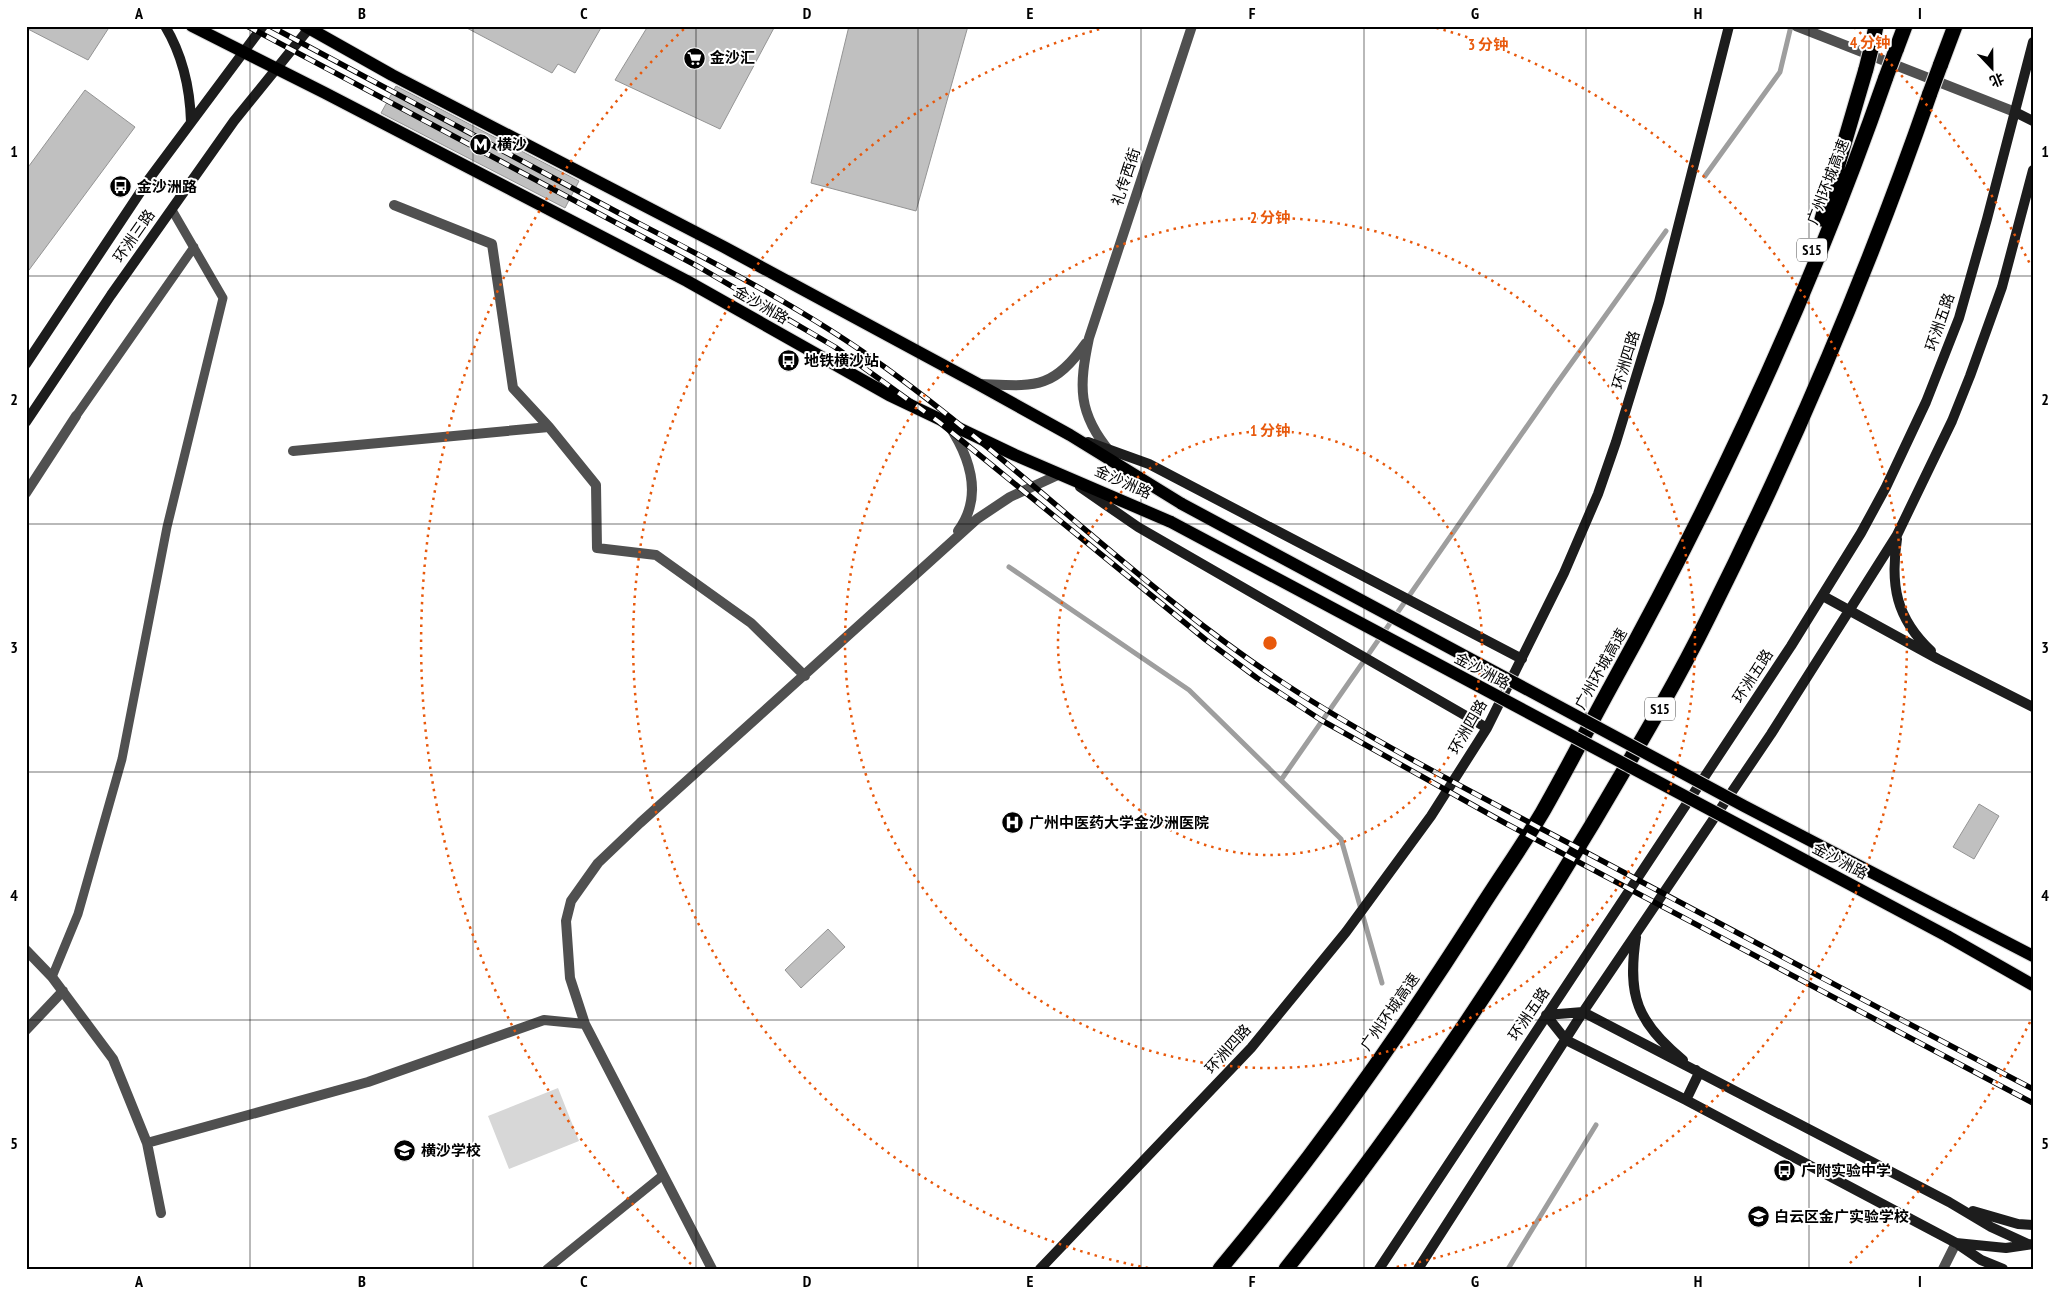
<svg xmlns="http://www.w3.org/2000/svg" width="2059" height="1295" font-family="'PT Sans Narrow','Noto Sans SC',sans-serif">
	<rect width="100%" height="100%" fill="#fff"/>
	<!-- green -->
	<path fill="#d7d7d7" d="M558 1088 579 1141 509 1169 488 1116Z"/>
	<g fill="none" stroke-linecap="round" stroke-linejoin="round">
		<!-- stream -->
		<path stroke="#9e9e9e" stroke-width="5" d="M1705 176 1780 72 1791 26
			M1009 567 1189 690 1341 839 1382 983
			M1281 780 1555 386 1666 231
			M1508 1269 1596 1125"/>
	</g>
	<!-- building -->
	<path fill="#c0c0c0" stroke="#949494" d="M26 26H110L88 60 26 28Z
		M463 26H602L575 73 558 64 552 73Z
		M648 26H775L720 129 615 80Z
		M849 26H968L916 211 811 183Z
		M396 86 579 181 565 208 381 113Z
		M85 90 135 127 26 274V170Z
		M1979 804 1999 816 1974 859 1953 847Z
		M828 929 845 947 801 988 785 970Z"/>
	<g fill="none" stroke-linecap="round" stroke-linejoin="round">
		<defs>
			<path id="primary" d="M192 26 325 93 687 281 889 395 1015 455 1171 522
				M305 26 392 75 724 247 978 384 1070 435 1182 504
				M1952 914 2033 956
				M1947 936 2033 985"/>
			<path id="highway" d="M1873 41 1876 26
				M1896 50 1905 26
				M1940 66 1955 26
				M1822 219 1866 69
				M1220 1269C1313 1158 1397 1039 1475 917 1497 882 1521 848 1542 813 1566 771 1588 728 1611 686 1719 491 1813 287 1886 77
				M1286 1269C1399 1127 1500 978 1593 823 1633 755 1674 687 1709 616 1794 446 1868 272 1930 93"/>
		</defs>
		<!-- primary casing -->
		<use href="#primary" stroke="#dbdbdb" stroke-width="14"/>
		<!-- highway casing -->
		<use href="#highway" stroke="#dbdbdb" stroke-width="17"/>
		<!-- lane -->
		<path stroke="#505050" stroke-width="9" d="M76 416 194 247
			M52 977 78 914 122 759 167 527 223 298 172 210
			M547 1269 663 1175"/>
		<!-- street -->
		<path stroke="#505050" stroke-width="10" d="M1796 26 2015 112
			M394 205 492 244 513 388 549 427 596 485 597 548 656 555 751 623 805 676
			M980 384C1034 386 1052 391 1086 343
			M948 424C970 457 984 496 958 531
			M293 451 549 427
			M1111 453C1077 413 1079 386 1089 338L1192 26
			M26 493 76 416
			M26 950 52 977 113 1059 147 1143 161 1213
			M26 1030 63 991
			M147 1143 368 1082 544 1020 585 1024
			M712 1269 585 1024 570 978 566 921 571 901 598 863 640 823 977 519 1010 497 1060 474
			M1943 1269 1956 1243"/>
		<!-- secondary -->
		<path stroke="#1d1d1d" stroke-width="10" d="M165 26C183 56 190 87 191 122
			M2015 112 2033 121
			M26 364 149 179 263 26
			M26 422 111 295 234 121 311 26
			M1088 442 1149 464 1522 659
			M1080 487 1138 527 1487 728
			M1897 539C1890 585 1896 618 1931 651
			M1823 596 1938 659 2033 707
			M1636 937C1627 996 1637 1022 1683 1060
			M1546 1015 1566 1040 1686 1100 1956 1243 2006 1248 2033 1244
			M1546 1015 1583 1012 1949 1202 1991 1227 2028 1244
			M1686 1100 1699 1073 1696 1070
			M1973 1211 2018 1224 2033 1225
			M1959 1245 1981 1260 2003 1269
			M1040 1269 1251 1048 1346 932 1431 816 1487 728 1564 573 1598 494 1616 442 1659 302 1729 26
			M1379 1269 1791 646 1861 533 1886 487 1926 402 1959 318 1987 219 2033 42
			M1418 1269 1583 1012 1771 734 1897 535 1952 421 1970 376 2002 287 2033 170"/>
		<!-- primary -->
		<use href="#primary" stroke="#000" stroke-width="12"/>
		<!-- highway -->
		<use href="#highway" stroke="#000" stroke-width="15"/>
		<defs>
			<path id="rail" d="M247 26 699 267 835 347 939 422 1206 640 1257 678 1321 720 1505 823 2033 1103
				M270 26C386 88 502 150 617 212 709 260 802 307 886 368 1029 472 1153 601 1302 695 1396 754 1495 804 1593 856 1739 934 1886 1012 2033 1089"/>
		</defs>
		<!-- rail casing -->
		<use href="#rail" stroke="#000" stroke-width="5.5"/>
		<!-- rail -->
		<use href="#rail" stroke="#fff" stroke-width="4" stroke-dasharray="11" stroke-linecap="butt"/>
		<defs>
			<path id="primary-bridge" d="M1182 504 1744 806 1952 914
				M1171 522 1947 936"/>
			<path id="highway-bridge" d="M1866 69 1873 41
				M1886 77 1896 50
				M1930 93 1940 66"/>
		</defs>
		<!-- primary-bridge casing -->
		<use href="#primary-bridge" stroke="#dbdbdb" stroke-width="14" stroke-linecap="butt"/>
		<!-- highway-bridge casing -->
		<use href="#highway-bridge" stroke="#dbdbdb" stroke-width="17" stroke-linecap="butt"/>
		<!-- primary-bridge -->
		<use href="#primary-bridge" stroke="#000" stroke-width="12"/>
		<!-- highway-bridge -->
		<use href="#highway-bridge" stroke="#000" stroke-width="15"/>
	</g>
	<!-- grid -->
	<path fill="none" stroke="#000" stroke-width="1" stroke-opacity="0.55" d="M250 26V1269M473 26V1269M696 26V1269M918 26V1269M1141 26V1269M1364 26V1269M1586 26V1269M1809 26V1269M26 276H2033M26 524H2033M26 772H2033M26 1020H2033"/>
	<!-- distance rings -->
	<g fill="none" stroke="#e8590c" stroke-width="2.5" stroke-dasharray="2.5 5">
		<circle cx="1270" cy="643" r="212"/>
		<circle cx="1270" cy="643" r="425"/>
		<path d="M1148 1268A637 637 0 0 1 1111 26M1429 26A637 637 0 0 1 1392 1268"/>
		<path d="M2030 1022A849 849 0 0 1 1849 1264M691 1264A849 849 0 0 1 686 27M1854 27A849 849 0 0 1 2030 264"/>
	</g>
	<!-- icons -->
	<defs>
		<symbol id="supermarket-disc" viewBox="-11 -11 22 22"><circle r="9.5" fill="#000" stroke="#fff"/><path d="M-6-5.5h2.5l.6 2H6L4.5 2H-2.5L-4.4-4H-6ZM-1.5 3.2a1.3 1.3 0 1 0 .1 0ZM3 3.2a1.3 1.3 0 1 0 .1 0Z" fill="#fff"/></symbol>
		<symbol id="metro-disc" viewBox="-11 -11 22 22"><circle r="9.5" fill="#000" stroke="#fff"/><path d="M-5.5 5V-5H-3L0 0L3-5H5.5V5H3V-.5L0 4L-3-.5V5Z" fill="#fff"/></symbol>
		<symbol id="bus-disc" viewBox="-11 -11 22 22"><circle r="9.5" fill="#000" stroke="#fff"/><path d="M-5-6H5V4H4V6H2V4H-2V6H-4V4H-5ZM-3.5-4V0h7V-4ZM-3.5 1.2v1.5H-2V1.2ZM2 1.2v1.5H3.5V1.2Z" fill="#fff"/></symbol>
		<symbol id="hospital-disc" viewBox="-11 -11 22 22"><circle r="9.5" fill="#000" stroke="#fff"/><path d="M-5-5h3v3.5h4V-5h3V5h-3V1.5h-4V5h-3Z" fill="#fff"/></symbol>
		<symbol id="school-disc" viewBox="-11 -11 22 22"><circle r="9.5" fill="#000" stroke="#fff"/><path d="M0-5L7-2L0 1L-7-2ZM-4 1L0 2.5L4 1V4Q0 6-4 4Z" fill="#fff"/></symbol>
	</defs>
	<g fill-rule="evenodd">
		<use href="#supermarket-disc" x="682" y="46" width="25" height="25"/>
		<use href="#metro-disc" x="468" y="132" width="25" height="25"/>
		<use href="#bus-disc" x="108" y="174" width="25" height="25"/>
		<use href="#bus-disc" x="776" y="348" width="25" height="25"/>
		<use href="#hospital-disc" x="1000" y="810" width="25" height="25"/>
		<use href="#school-disc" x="392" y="1138" width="25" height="25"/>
		<use href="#bus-disc" x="1772" y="1158" width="25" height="25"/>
		<use href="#school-disc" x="1746" y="1204" width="25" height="25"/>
	</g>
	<g text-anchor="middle" stroke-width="4" stroke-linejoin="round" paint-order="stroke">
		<!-- shield labels -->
		<g fill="#fff" stroke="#4c4c4c" stroke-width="1">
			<rect x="1797" y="238.5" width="30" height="23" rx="4"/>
			<rect x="1645" y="697.5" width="30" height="23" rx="4"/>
		</g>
		<g font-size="14" font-weight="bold" fill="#000">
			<text x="1812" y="255">S15</text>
			<text x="1660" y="714">S15</text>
		</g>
		<!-- poi labels -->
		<g font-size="15" font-weight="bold" fill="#000" stroke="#fff" text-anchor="start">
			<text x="710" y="63">金沙汇</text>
			<text x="497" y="150">横沙</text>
			<text x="137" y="192">金沙洲路</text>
			<text x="804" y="366">地铁横沙站</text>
			<text x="1029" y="828">广州中医药大学金沙洲医院</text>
			<text x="421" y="1156">横沙学校</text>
			<text x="1801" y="1176">广附实验中学</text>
			<text x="1774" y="1222">白云区金广实验学校</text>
		</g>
		<!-- street labels -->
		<g font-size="15" fill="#000" stroke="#fff">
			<text transform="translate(1126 177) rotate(-72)" y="5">礼传西街</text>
			<text transform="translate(1828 182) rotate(-69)" y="5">广州环城高速</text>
			<text transform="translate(134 236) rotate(-55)" y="5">环洲三路</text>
			<text transform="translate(761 305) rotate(30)" y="5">金沙洲路</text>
			<text transform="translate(1940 322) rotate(-71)" y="5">环洲五路</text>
			<text transform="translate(1626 360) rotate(-73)" y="5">环洲四路</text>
			<text transform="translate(1123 482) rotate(24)" y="5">金沙洲路</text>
			<text transform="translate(1601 669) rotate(-61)" y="5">广州环城高速</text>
			<text transform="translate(1482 671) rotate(28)" y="5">金沙洲路</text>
			<text transform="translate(1753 676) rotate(-57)" y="5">环洲五路</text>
			<text transform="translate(1468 727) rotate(-60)" y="5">环洲四路</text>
			<text transform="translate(1840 861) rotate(28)" y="5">金沙洲路</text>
			<text transform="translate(1390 1012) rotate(-55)" y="5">广州环城高速</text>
			<text transform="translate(1529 1014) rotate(-56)" y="5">环洲五路</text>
			<text transform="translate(1228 1049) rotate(-48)" y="5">环洲四路</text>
		</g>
	</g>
	<circle cx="1270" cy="643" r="8" fill="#e8590c" stroke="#fff" stroke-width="2.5"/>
	<g font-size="15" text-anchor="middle" font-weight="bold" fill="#e8590c" stroke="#fff" stroke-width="4" stroke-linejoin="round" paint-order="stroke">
		<text x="1870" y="48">4 分钟</text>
		<text x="1488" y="50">3 分钟</text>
		<text x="1270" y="223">2 分钟</text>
		<text x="1270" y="436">1 分钟</text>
	</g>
	<!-- border -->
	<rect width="2059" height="1295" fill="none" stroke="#ffffff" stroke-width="55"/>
	<!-- north arrow -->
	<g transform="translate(1992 68) rotate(158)" stroke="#ffffff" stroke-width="4" paint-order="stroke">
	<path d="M0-4L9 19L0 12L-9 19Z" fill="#000000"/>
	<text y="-8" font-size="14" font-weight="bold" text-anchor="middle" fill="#000000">北</text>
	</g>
	<rect x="28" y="28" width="2004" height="1240" fill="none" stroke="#000" stroke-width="2"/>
	<g font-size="16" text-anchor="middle" font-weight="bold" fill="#000">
		<text x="139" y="19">A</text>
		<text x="362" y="19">B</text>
		<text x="584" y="19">C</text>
		<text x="807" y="19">D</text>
		<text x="1030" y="19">E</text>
		<text x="1252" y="19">F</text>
		<text x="1475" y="19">G</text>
		<text x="1698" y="19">H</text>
		<text x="1920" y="19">I</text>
		<text x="14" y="157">1</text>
		<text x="2045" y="157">1</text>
		<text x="14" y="405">2</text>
		<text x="2045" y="405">2</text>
		<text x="14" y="653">3</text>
		<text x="2045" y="653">3</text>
		<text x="14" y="901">4</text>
		<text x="2045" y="901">4</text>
		<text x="14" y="1149">5</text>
		<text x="2045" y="1149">5</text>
		<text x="139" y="1287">A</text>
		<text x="362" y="1287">B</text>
		<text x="584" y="1287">C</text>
		<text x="807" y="1287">D</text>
		<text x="1030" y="1287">E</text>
		<text x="1252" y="1287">F</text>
		<text x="1475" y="1287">G</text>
		<text x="1698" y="1287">H</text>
		<text x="1920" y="1287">I</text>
	</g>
</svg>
